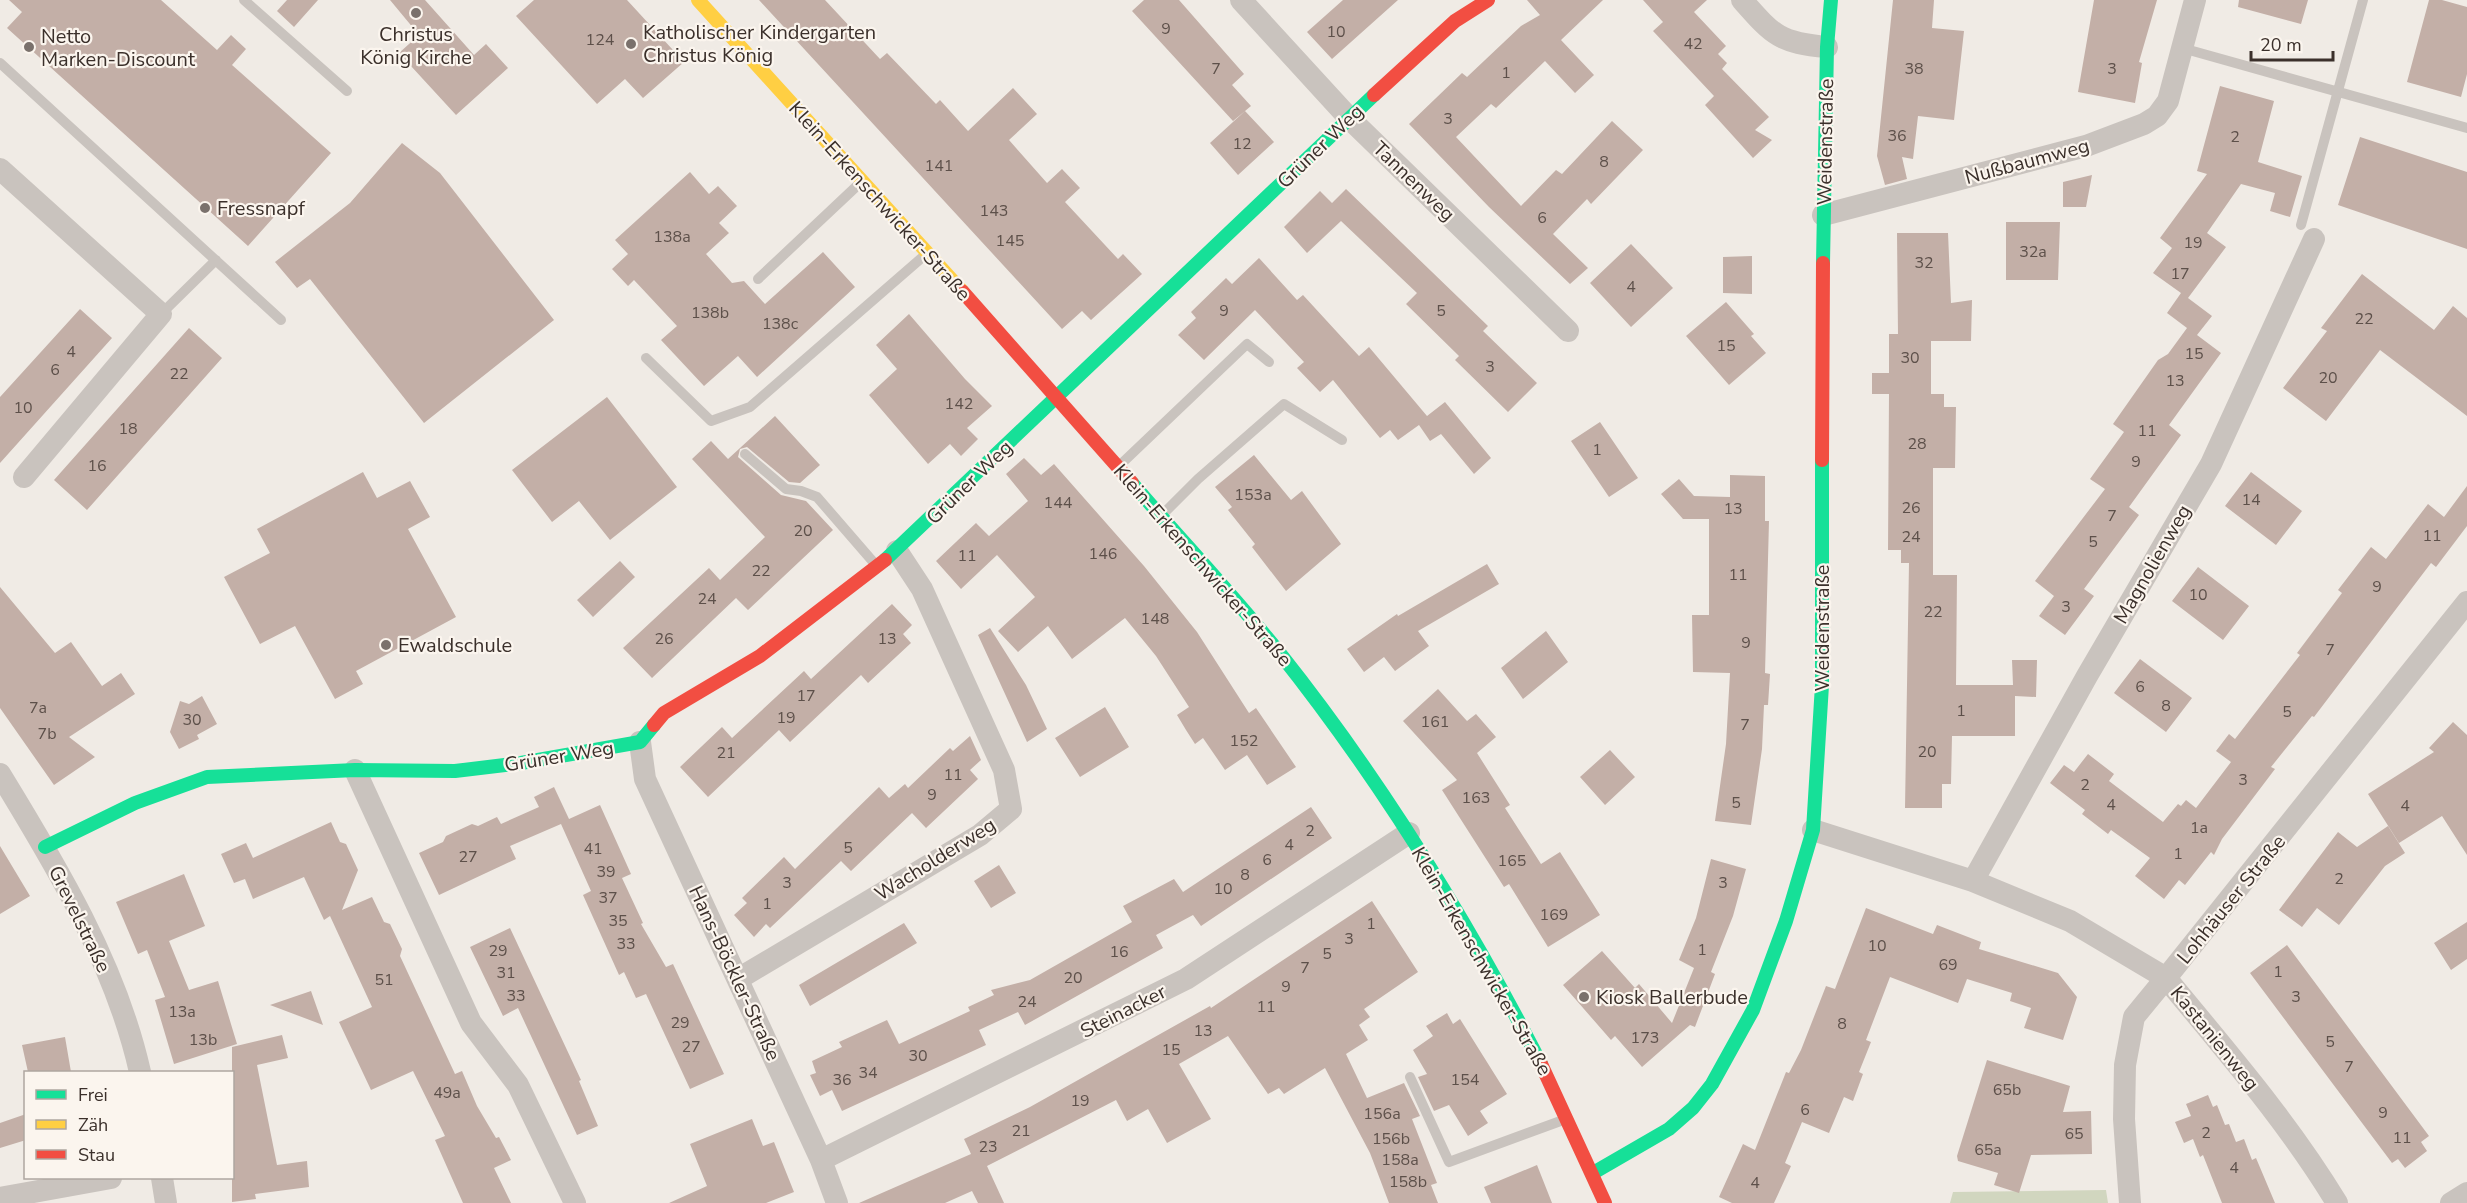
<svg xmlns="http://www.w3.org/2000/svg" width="2467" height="1203" font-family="'Nunito Sans',sans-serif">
	<rect width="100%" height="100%" fill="#f0ebe5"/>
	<!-- green -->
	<path fill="#d1d6bf" d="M2106 1190 2108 1203H1950L1953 1192Z"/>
	<!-- building -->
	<path fill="#c3afa7" d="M9 0H161L217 50 231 35 246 49 232 65 331 153 248 246 7 28 22 12Z
		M287 0H318L294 27 277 11Z
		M390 0H425L474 55 486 44 508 68 456 115 399 53 419 35Z
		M534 0H627L684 62 643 98 625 79 597 104 516 16Z
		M759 0H825L880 59 887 53 936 104 940 100 968 131 1013 88 1037 114 1009 140 1047 183 1062 169 1080 188 1065 202 1118 259 1123 254 1142 274 1091 320 1082 311 1062 329Z
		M1144 0H1179L1244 74 1232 85 1251 106 1233 121 1132 11Z
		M1343 0H1398L1332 59 1307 32Z
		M1527 0H1603L1561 40 1594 75 1575 93 1545 61 1496 108 1491 104 1456 137 1521 206 1556 170 1562 174 1612 121 1643 150 1591 204 1587 199 1553 234 1588 268 1570 284 1489 207 1409 124 1462 73 1467 77 1521 26 1540 15Z
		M1643 0H1707L1694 12 1726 46 1718 54 1727 63 1722 69 1769 117 1755 130 1772 140 1753 158 1705 105 1714 96 1653 31 1663 22Z
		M1893 0H1934L1932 28 1964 31 1954 120 1918 116 1913 159 1902 157 1907 179 1885 185 1877 156Z
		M2094 0H2157L2139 62 2142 63 2135 103 2078 92Z
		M2239 0H2308L2301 24 2238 7Z
		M2429 0H2442L2467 7V74L2461 97 2407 82Z
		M2220 86 2274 101 2258 162 2302 176 2290 217 2270 211 2275 193 2241 184 2207 233 2226 247 2188 298 2212 316 2197 335 2221 353 2169 425 2181 435 2129 507 2139 515 2084 589 2094 596 2065 635 2039 616 2054 596 2035 581 2105 489 2090 479 2124 432 2113 424 2158 360 2168 354 2187 328 2167 313 2181 293 2153 273 2172 248 2160 238 2207 174 2197 171Z
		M1245 111 1274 142 1238 175 1210 143Z
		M2360 137 2467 172V249L2338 205Z
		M402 143 440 173 554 320 424 423 310 279 297 288 275 262 350 203Z
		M690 172 709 194 718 186 737 206 719 223 729 233 706 254 732 283 744 281 765 304 823 252 855 287 757 377 738 356 704 386 661 340 677 326 634 280 628 286 612 269 628 254 615 240Z
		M2092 175 2086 207H2063V182Z
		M1346 189 1488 326 1483 331 1537 383 1508 412 1455 360 1459 356 1406 304 1417 293 1341 221 1307 253 1284 227 1320 191 1332 203Z
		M2006 222H2060L2058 280H2006Z
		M1897 233H1948L1951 303 1972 300 1971 341H1931V394H1944V407H1956L1955 468H1933V575H1957L1956 685H2013L2012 660H2037L2036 697 2015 696V736H1952L1951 784H1942V808H1905L1909 563H1901V550H1888L1889 394H1872V373H1889V334H1898Z
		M1631 244 1673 288 1631 327 1590 283Z
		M1752 256V294L1723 293V257Z
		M1259 258 1297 300 1303 295 1359 356 1369 347 1427 416 1445 402 1491 458 1474 474 1441 434 1430 441 1419 425 1398 440 1390 430 1380 438 1333 380 1320 392 1297 368 1304 362 1255 310 1204 360 1178 335 1196 318 1191 312 1226 278 1232 284Z
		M2362 274 2434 330 2453 306 2467 318V416L2380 350 2326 421 2283 388 2327 331 2321 328Z
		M1726 302 1754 334 1751 336 1766 353 1729 385 1686 336Z
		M80 309 112 338 0 463V397Z
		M909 314 965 379 992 406 967 428 978 439 961 456 950 444 928 464 869 395 897 369 876 345Z
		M189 328 222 358 87 510 54 480Z
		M607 397 677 487 610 540 579 501 552 522 512 470Z
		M775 416 820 465 800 483 789 482 747 447 740 449 738 457 781 495 806 501 833 530 748 610 736 598 652 678 623 648 709 568 720 580 765 537 692 459 711 441 728 459Z
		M1600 422 1638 478 1609 497 1571 441Z
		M1254 455 1291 500 1302 491 1341 544 1286 591 1252 547 1255 544 1228 510 1232 507 1215 487Z
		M1024 458 1041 475 1054 464 1144 566 1197 632 1249 713 1256 708 1296 767 1267 785 1247 755 1225 770 1203 738 1195 744 1186 730 1177 715 1189 707 1156 656 1125 618 1072 659 1048 626 1018 652 998 631 1035 597 997 555 961 589 936 561 976 523 989 536 1028 501 1006 474Z
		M363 472 377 498 410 481 430 517 408 529 456 617 356 671 363 684 335 699 295 626 260 644 224 577 270 553 257 529Z
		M2251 472 2302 511 2276 545 2225 506Z
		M1730 475 1765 476V521H1769L1765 673 1770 674 1768 705H1764L1762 749 1751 825 1715 821 1726 744 1730 673 1693 672 1692 615H1709V519H1683L1661 494 1679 479 1694 496 1730 497Z
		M2467 486V526L2436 567 2431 563 2314 717 2312 716 2271 767 2275 769 2222 839 2214 855 2211 852 2185 885 2179 880 2164 899 2135 876 2150 858 2111 830 2108 834 2082 814 2085 810 2050 783 2064 765 2074 772 2088 754 2114 774 2109 781 2163 822 2178 804 2181 806 2186 800 2196 808 2231 762 2216 751 2229 734 2235 739 2300 655 2297 653 2342 593 2338 590 2371 547 2386 559 2428 504 2444 517Z
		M620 561 635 577 593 617 577 600Z
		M1487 564 1499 584 1418 631 1429 646 1395 671 1384 657 1364 672 1347 649 1397 614 1398 616Z
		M2198 567 2249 606 2223 640 2172 601Z
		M0 587 55 653 71 642 102 686 121 673 135 694 69 737 95 757 54 785 0 708Z
		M892 604 912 625 903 634 911 643 868 683 861 675 790 742 779 730 708 797 680 767 722 727 732 738 804 671 811 679Z
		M990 628 1026 685 1047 729 1027 742 978 635Z
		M1546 631 1568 662 1523 699 1501 668Z
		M2140 659 2192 698 2166 732 2114 693Z
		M1438 689 1467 721 1476 714 1496 737 1477 753 1510 805 1505 808 1541 864 1560 852 1600 915 1548 947 1509 884 1504 887 1442 790 1457 780 1403 721Z
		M202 696 217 724 197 735 199 739 179 749 170 732 180 701 189 704Z
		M1105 707 1129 747 1080 777 1055 738Z
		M2453 722 2467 735V855L2442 816 2399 843 2368 794 2434 752 2429 748Z
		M970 736 981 760 970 770 978 779 926 828 912 813 851 871 841 861 770 928 766 924 754 937 734 915 747 903 742 898 784 857 795 869 879 787 889 798 905 784 908 788 950 748 953 751Z
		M1610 750 1635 777 1605 805 1580 777Z
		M554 787 569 819 600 805 631 874 622 878 643 923 641 924 666 967 673 964 724 1074 690 1089 646 994 636 998 624 972 619 975 583 895 591 891 561 824 510 846 516 859 439 895 419 853 443 842 446 836 472 824 478 826 497 817 501 824 539 807 534 797Z
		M1311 807 1332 838 1201 926 1193 915 1156 935 1163 948 1025 1025 1018 1012 979 1030 986 1045 842 1111 832 1090 820 1096 810 1075 816 1073 812 1061 842 1047 839 1042 887 1020 899 1044 970 1011 968 1007 994 995 991 990 1030 980 1132 922 1123 906 1174 879 1183 892Z
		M331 822 340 842 346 844 358 870 342 910 372 897 384 922 390 924 402 949 400 956 455 1074 462 1071 477 1106 496 1138 499 1137 511 1160 494 1168 511 1203H463L435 1140 445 1136 413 1071 371 1090 339 1022 372 1007 330 916 324 920 304 877 253 899 245 879 234 883 221 854 246 843 253 858Z
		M2388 826 2405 853 2385 866 2339 925 2317 908 2302 927 2279 910 2338 832 2357 847Z
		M0 846 30 896 0 914Z
		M1711 859 1746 869 1733 916 1711 972 1715 974 1695 1027 1690 1025 1642 1067 1615 1036 1611 1040 1563 985 1602 951 1635 988 1639 984 1672 1023 1694 968 1679 960 1696 918Z
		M999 865 1016 893 991 908 974 881Z
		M184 874 205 926 169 941 189 990 218 981 237 1044 174 1064 155 1000 165 997 147 950 138 954 116 902Z
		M1372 901 1418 972 1364 1009 1370 1017 1359 1025 1368 1040 1346 1054 1367 1098 1404 1083 1420 1116 1412 1119 1437 1183 1431 1185 1438 1203H1389L1370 1153 1325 1068 1284 1094 1279 1088 1268 1094 1228 1036 1179 1064 1211 1119 1167 1143 1148 1109 1127 1121 1116 1100 987 1166 1004 1203H978L972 1191 945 1203H859L971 1154 964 1139 1030 1107 1210 1006 1211 1008Z
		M1866 908 1933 934 1937 925 1981 942 1979 949 2058 973 2077 997 2063 1040 2024 1028 2031 1008 2010 1001 2012 993 1967 979 1958 1003 1890 977 1866 1040 1871 1042 1859 1072 1863 1074 1853 1101 1844 1097 1829 1133 1802 1122 1785 1163 1791 1166 1774 1203H1732L1719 1197 1743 1144 1755 1150 1786 1072 1789 1073 1801 1050 1826 986 1835 989Z
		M2467 922V959L2451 970 2434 943Z
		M904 923 917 943 810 1006 799 985Z
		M510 928 581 1080 579 1081 598 1126 577 1135 518 1008 503 1016 470 947Z
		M2287 945 2429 1136 2421 1142 2427 1151 2405 1168 2398 1159 2392 1163 2250 973Z
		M311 991 323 1025 270 1005Z
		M1447 1013 1453 1024 1460 1019 1507 1094 1480 1111 1488 1123 1468 1136 1449 1105 1434 1111 1418 1077 1427 1074 1413 1050 1433 1036 1426 1026Z
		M282 1035 288 1058 257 1065 277 1165 307 1161 309 1187 255 1194 256 1199 232 1202V1047Z
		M65 1037 71 1072H28L22 1045Z
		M1987 1060 2070 1086 2063 1112 2091 1111 2092 1154 2031 1155 2019 1193 1994 1185 1998 1173 1958 1161 1957 1156Z
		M2208 1095 2213 1107 2217 1105 2225 1125 2229 1124 2236 1142 2244 1139 2252 1160 2256 1158 2275 1203H2222L2203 1155 2200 1157 2193 1139 2184 1143 2175 1122 2191 1116 2186 1104Z
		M26 1114V1140L0 1148V1123Z
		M752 1119 763 1146 774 1142 794 1192 766 1203H669L707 1186 690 1144Z
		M1537 1165 1552 1203H1491L1484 1187Z"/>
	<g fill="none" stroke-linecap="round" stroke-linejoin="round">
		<!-- lane -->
		<path stroke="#c9c3be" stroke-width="10" d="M244 0 347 91
			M2182 48 2467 128
			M0 63 281 320
			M2301 225 2363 0
			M758 279 860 183
			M161 314 216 260
			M646 358 711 421 750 407 925 255
			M745 454 786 489 801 491 817 497 875 564
			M1120 465 1247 344 1269 362
			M1163 514 1198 479 1284 404 1342 440
			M1410 1077 1449 1162 1566 1119"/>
		<!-- street -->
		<path stroke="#c9c3be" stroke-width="22" d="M1241 0 1349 118 1568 331
			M1742 0C1773 35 1779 43 1827 47
			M0 169 161 314 24 477
			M1823 215 2086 146 2144 124 2157 116 2168 101 2195 0
			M640 742 645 779 821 1160 837 1203
			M355 770 471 1023 518 1085 575 1203
			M0 774C57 867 116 965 140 1072
			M1813 830 1973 881 2070 921 2166 978 2467 602
			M1973 881 2087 676 2211 464 2314 239
			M738 979 980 835 1011 809 1004 770 922 589 897 551
			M821 1160 1186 979 1409 833
			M162 1178 166 1203
			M0 1198 111 1178
			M2130 1203 2124 1119 2125 1065 2134 1017 2166 978C2226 1051 2288 1122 2337 1203
			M2451 1203 2467 1193"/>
		<!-- fast -->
		<path stroke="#16e098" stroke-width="14" d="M1823 263 1827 47 1831 0
			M1132 483C1180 539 1231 593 1278 651 1380 779 1466 918 1541 1064
			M885 560 1374 95
			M45 847 135 803 207 777 355 770 455 771 521 763 640 742 654 725
			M1593 1173 1669 1129 1693 1108 1712 1084 1753 1010 1786 921 1813 830 1822 685V460"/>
		<!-- slow -->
		<path stroke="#ffcf43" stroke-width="14" d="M698 0 962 291"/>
		<!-- jam -->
		<path stroke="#f24e42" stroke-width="14" d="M1374 95 1455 21 1488 0
			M962 291 1132 483
			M1822 460 1823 263
			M654 725 664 713 760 656 885 560
			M1541 1064 1605 1203"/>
	</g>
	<!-- markers -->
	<g fill="#7a716c" stroke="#fbf5ee" stroke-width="2">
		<circle cx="416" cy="13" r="6"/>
		<circle cx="631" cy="44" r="6"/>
		<circle cx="29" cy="47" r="6"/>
		<circle cx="205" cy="208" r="6"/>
		<circle cx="386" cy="645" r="6"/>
		<circle cx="1584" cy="997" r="6"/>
	</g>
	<g text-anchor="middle" stroke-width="4.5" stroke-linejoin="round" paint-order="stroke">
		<!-- number labels -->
		<g font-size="16" fill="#5d504a">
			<text x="1166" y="34">9</text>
			<text x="1336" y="37">10</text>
			<text x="600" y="45">124</text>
			<text x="1693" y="49">42</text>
			<text x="1216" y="74">7</text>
			<text x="1914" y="74">38</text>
			<text x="2112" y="74">3</text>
			<text x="1506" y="78">1</text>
			<text x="1448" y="124">3</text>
			<text x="1897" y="141">36</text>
			<text x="2235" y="142">2</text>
			<text x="1242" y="149">12</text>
			<text x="1604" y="167">8</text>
			<text x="939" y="171">141</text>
			<text x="994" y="216">143</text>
			<text x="1542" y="223">6</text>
			<text x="672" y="242">138a</text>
			<text x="1010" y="246">145</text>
			<text x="2193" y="248">19</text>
			<text x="2033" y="257">32a</text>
			<text x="1924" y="268">32</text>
			<text x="2180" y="279">17</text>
			<text x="1631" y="292">4</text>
			<text x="1224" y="316">9</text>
			<text x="1441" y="316">5</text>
			<text x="710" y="318">138b</text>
			<text x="2364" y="324">22</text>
			<text x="780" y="329">138c</text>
			<text x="1726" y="351">15</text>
			<text x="71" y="357">4</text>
			<text x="2194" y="359">15</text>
			<text x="1910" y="363">30</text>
			<text x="1490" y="372">3</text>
			<text x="55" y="375">6</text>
			<text x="179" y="379">22</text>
			<text x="2328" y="383">20</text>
			<text x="2175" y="386">13</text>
			<text x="959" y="409">142</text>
			<text x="23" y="413">10</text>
			<text x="128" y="434">18</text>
			<text x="2147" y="436">11</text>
			<text x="1917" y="449">28</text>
			<text x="1597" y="455">1</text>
			<text x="2136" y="467">9</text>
			<text x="97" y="471">16</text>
			<text x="1253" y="500">153a</text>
			<text x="2251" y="505">14</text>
			<text x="1058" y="508">144</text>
			<text x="1911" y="513">26</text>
			<text x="1733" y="514">13</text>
			<text x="2112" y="521">7</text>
			<text x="803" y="536">20</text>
			<text x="2432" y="541">11</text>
			<text x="1911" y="542">24</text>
			<text x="2093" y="547">5</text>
			<text x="1103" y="559">146</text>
			<text x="967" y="561">11</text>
			<text x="761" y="576">22</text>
			<text x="1738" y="580">11</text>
			<text x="2377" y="592">9</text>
			<text x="2198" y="600">10</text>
			<text x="707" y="604">24</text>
			<text x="2066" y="612">3</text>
			<text x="1933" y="617">22</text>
			<text x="1155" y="624">148</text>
			<text x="664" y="644">26</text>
			<text x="887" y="644">13</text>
			<text x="1746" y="648">9</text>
			<text x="2330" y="655">7</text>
			<text x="2140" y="692">6</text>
			<text x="806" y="701">17</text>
			<text x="2166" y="711">8</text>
			<text x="38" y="713">7a</text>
			<text x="1961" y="716">1</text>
			<text x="2287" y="717">5</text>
			<text x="786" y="723">19</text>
			<text x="192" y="725">30</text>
			<text x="1435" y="727">161</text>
			<text x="1745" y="730">7</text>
			<text x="47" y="739">7b</text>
			<text x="1244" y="746">152</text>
			<text x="1927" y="757">20</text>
			<text x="726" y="758">21</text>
			<text x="953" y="780">11</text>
			<text x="2243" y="785">3</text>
			<text x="2085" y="790">2</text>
			<text x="932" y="800">9</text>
			<text x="1476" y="803">163</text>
			<text x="1736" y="808">5</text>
			<text x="2111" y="810">4</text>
			<text x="2405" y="811">4</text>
			<text x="2199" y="833">1a</text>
			<text x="1310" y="836">2</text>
			<text x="1289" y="850">4</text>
			<text x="848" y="853">5</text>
			<text x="593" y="854">41</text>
			<text x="2178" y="859">1</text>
			<text x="468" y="862">27</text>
			<text x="1267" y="865">6</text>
			<text x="1512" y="866">165</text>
			<text x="606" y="877">39</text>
			<text x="1245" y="880">8</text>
			<text x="2339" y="884">2</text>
			<text x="787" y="888">3</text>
			<text x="1723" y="888">3</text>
			<text x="1223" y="894">10</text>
			<text x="608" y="903">37</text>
			<text x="767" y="909">1</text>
			<text x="1554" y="920">169</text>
			<text x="618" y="926">35</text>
			<text x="1371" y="929">1</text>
			<text x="1349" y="944">3</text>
			<text x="626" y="949">33</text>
			<text x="1877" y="951">10</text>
			<text x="1702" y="955">1</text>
			<text x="498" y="956">29</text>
			<text x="1119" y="957">16</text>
			<text x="1327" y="959">5</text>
			<text x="1948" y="970">69</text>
			<text x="1305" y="973">7</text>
			<text x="2278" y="977">1</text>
			<text x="506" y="978">31</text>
			<text x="1073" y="983">20</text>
			<text x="384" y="985">51</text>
			<text x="1286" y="992">9</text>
			<text x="516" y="1001">33</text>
			<text x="2296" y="1002">3</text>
			<text x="1027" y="1007">24</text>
			<text x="1266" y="1012">11</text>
			<text x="182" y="1017">13a</text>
			<text x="680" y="1028">29</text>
			<text x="1842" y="1029">8</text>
			<text x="1203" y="1036">13</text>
			<text x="1645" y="1043">173</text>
			<text x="203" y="1045">13b</text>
			<text x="2330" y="1047">5</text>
			<text x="691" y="1052">27</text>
			<text x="1171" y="1055">15</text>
			<text x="918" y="1061">30</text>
			<text x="2349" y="1072">7</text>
			<text x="868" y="1078">34</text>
			<text x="842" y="1085">36</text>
			<text x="1465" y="1085">154</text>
			<text x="2007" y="1095">65b</text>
			<text x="447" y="1098">49a</text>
			<text x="1080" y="1106">19</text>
			<text x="1805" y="1115">6</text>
			<text x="2383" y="1118">9</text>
			<text x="1382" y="1119">156a</text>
			<text x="1021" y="1136">21</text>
			<text x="2206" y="1138">2</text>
			<text x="2074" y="1139">65</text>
			<text x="2402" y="1143">11</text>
			<text x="1391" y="1144">156b</text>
			<text x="988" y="1152">23</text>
			<text x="1988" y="1155">65a</text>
			<text x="1400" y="1165">158a</text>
			<text x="2234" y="1173">4</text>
			<text x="1408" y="1187">158b</text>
			<text x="1755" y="1188">4</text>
		</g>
		<!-- poi labels -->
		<g font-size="20" fill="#3b302b" stroke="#fbf5ee" text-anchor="start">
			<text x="643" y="39">Katholischer Kindergarten<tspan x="643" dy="23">Christus König</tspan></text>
			<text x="416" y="41" text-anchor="middle">Christus<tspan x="416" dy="23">König Kirche</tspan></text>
			<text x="41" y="43">Netto<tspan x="41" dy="23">Marken-Discount</tspan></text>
			<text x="217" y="215">Fressnapf</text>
			<text x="398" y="652">Ewaldschule</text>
			<text x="1596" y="1004">Kiosk Ballerbude</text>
		</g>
		<!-- street labels -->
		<g font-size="20" fill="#3b302b" stroke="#fbf5ee">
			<text transform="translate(1825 142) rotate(-89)" y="7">Weidenstraße</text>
			<text transform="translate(1320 146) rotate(-44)" y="7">Grüner Weg</text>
			<text transform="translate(2027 161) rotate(-15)" y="7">Nußbaumweg</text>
			<text transform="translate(1414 181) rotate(44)" y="7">Tannenweg</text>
			<text transform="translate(880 201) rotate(48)" y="7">Klein-Erkenschwicker-Straße</text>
			<text transform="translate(969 482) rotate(-44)" y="7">Grüner Weg</text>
			<text transform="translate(2152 564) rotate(-60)" y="7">Magnolienweg</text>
			<text transform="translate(1203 565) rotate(49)" y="7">Klein-Erkenschwicker-Straße</text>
			<text transform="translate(1822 628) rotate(-90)" y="7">Weidenstraße</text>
			<text transform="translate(559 756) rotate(-9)" y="7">Grüner Weg</text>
			<text transform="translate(935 859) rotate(-32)" y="7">Wacholderweg</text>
			<text transform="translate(2231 899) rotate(-51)" y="7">Lohhäuser Straße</text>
			<text transform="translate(80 919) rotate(64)" y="7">Grevelstraße</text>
			<text transform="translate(1482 961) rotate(60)" y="7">Klein-Erkenschwicker-Straße</text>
			<text transform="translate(735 973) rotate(65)" y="7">Hans-Böckler-Straße</text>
			<text transform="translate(1123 1011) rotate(-27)" y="7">Steinacker</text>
			<text transform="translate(2215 1038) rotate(51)" y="7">Kastanienweg</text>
		</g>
	</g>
	<!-- legend -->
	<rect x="24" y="1071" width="210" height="108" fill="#fbf5ee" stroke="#aea6a0" stroke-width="1.5"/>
	<rect x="36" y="1090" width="30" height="9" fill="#16e098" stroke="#aea6a0" stroke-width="1.5"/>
	<text x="78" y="1101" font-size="18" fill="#3b302b">Frei</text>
	<rect x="36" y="1120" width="30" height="9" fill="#ffcf43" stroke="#aea6a0" stroke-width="1.5"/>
	<text x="78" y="1131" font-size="18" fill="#3b302b">Zäh</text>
	<rect x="36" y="1150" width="30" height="9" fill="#f24e42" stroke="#aea6a0" stroke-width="1.5"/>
	<text x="78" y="1161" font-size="18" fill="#3b302b">Stau</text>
	<!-- scale -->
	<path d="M2251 51v9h82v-9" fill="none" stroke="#3b302b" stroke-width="3"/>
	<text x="2260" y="51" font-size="18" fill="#3b302b" stroke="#fbf5ee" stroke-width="4.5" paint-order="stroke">20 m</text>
</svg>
